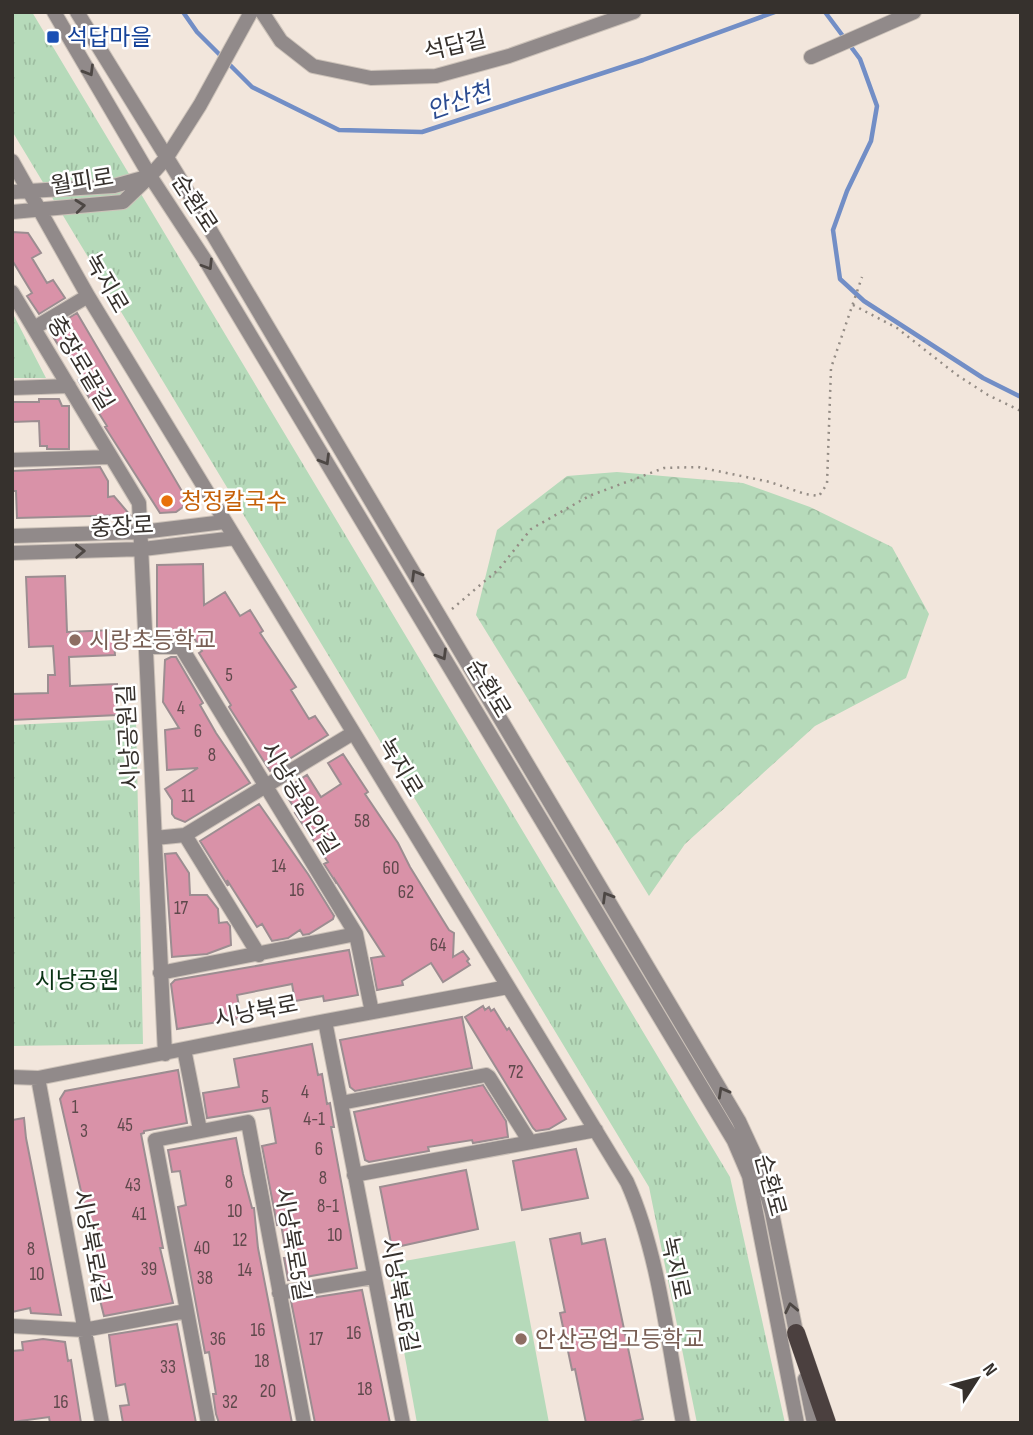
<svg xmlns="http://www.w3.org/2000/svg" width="1033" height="1435" font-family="'Sofia Sans Condensed','Noto Sans KR',sans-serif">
	<defs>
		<pattern id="forest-crowns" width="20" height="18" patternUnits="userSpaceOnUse" patternTransform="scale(1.75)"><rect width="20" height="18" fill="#b6daba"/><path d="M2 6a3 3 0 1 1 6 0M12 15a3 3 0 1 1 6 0" fill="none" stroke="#9dbca0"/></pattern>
		<pattern id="park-tufts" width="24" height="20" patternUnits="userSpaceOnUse" patternTransform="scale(1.75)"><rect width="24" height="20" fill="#b6daba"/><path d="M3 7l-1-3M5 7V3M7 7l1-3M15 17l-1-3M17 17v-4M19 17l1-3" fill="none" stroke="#9dbca0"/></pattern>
	</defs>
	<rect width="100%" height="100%" fill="#f2e6dc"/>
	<!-- grass -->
	<path fill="#b6daba" d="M515 1241 549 1423H417L388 1264Z"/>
	<!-- forest -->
	<path fill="url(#forest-crowns)" d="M617 472 743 483 810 507 892 547 929 614 906 678 815 726 685 844 649 896 476 615 497 530 567 476Z"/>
	<!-- park -->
	<path fill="url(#park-tufts)" d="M12 12H32L730 1177 785 1423H697L649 1187 12 131Z
		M12 312 46 378H12Z
		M136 719 143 1044 12 1046V725Z"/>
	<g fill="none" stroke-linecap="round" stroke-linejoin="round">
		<!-- stream -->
		<path stroke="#728ec6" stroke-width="4.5" d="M183 12 197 32 252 87 339 130 422 132 643 60 775 12
			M825 12 860 59 877 106 871 141 847 191 833 230 840 279 864 301 983 378 1021 397"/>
	</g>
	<!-- building -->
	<path fill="#d992a8" stroke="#9c8d91" stroke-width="2" d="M12 232 28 233 41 253 32 258 47 283 53 280 65 298 39 314 27 296 32 293 12 260Z
		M77 313 186 498 183 507 176 512 160 513 105 427 107 426 78 380 82 377 63 347 60 348 49 330Z
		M39 399H59L62 406H69V449H47V446H40L39 421 12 422V402H39Z
		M100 467 108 481V497L114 496 130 515 17 518 16 491H12V471Z
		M203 564 204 605 225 592 240 616 250 610 263 631 260 633 296 687 291 690 309 719 315 716 328 735 270 771 229 707 231 705 199 653 202 651 193 636H163L157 632V565Z
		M65 576 67 632 113 630 115 655 69 657 70 686 117 684 118 715 12 720V694L48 693V675H55L53 646 29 647 26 577Z
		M171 657H176L203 703 200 705 216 733 250 783 185 822 175 818 172 814V800L165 789 198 768 167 770 165 730 179 728 163 702 165 660Z
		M343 754 368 792 365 794 398 843 410 867 449 930 454 933 453 957 463 951 469 959 467 961 470 965 443 982 431 963 402 981 403 985 377 990 371 958 384 956 335 880V881L324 864 328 862 295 813 297 812 286 795 291 792 288 787 307 775 321 797 341 784 328 763Z
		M259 804 308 874 334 916 333 919 309 934 303 935 300 930 288 938 272 941 262 924 257 927 227 880 228 886 200 841Z
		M176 853 189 873 190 895H207L218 909 219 923 227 922 230 926 231 945 207 954 172 957 165 854Z
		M349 950 358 995 324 1001 323 996 295 1001 292 984 237 995 241 1018 177 1029 171 984 175 980Z
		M483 1006 485 1010 489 1007 491 1011 494 1009 507 1030 509 1028 566 1119 549 1129 536 1131 533 1128 465 1017Z
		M462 1017 472 1068 355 1091 350 1087 340 1040Z
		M312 1044 318 1075 322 1074 327 1104 330 1103 334 1127H331L357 1268 288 1280 284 1258H287L281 1224 277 1225 262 1146 276 1143 270 1108 207 1118 203 1093 239 1087 234 1059Z
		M178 1070 187 1123 144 1131V1133L141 1134 163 1248H160L173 1303 104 1316 92 1268 95 1267 83 1200 60 1099 65 1091Z
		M483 1085 506 1121 508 1137 473 1143 472 1140 428 1147 429 1151 369 1162 365 1160 354 1112Z
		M24 1118 26 1138 61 1315 31 1313 30 1308 12 1312V1120Z
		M236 1138 243 1174 252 1208H254L258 1248 292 1423H219L216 1414 213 1394H216L209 1352 205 1353 178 1207 186 1205 180 1171 172 1172 168 1150Z
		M576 1149 588 1198 522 1210 513 1161Z
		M466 1170 478 1229 392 1248 380 1187Z
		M580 1233 582 1244 605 1239 643 1419 626 1423H586L575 1369 572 1370 560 1313 565 1312 550 1239Z
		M362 1290 390 1423H315L291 1301Z
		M177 1324 196 1423H123L120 1406 129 1405 125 1384 116 1386 109 1335Z
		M43 1339 65 1342 68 1361 71 1360 81 1423H50L49 1417 12 1422V1351L23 1350 22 1342Z"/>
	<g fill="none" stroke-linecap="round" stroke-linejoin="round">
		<defs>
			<path id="minor" d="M54 12 150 176 207 263 734 1141 749 1176 797 1423
				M77 12 177 174 739 1121 758 1162 772 1213 798 1342
				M262 12 281 41 313 66 371 78 436 76 509 56 634 12
				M811 57 914 12
				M12 161 88 296 627 1182C659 1254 668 1344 683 1423
				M12 192 114 186 150 176 167 157 200 105 251 12
				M12 212 123 202 148 178
				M12 292 139 503 165 1054
				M34 328 88 296
				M12 388 69 386
				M12 460 111 457
				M12 536 142 532 224 522
				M12 553 143 549 235 538
				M146 647H181L356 934 372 1012
				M185 835 353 733
				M155 838 185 835 259 955
				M160 973 356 934
				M325 1021 403 1423
				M184 1049 200 1130
				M12 1077 38 1078 325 1021 508 987
				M38 1078 102 1423
				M341 1103 486 1075 489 1077 530 1142
				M354 1175 596 1130
				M279 1293 373 1277
				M12 1326 84 1330 186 1311
				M805 1379 814 1423
				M208 1423 155 1140 248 1122 304 1423"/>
			<path id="major" d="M796 1333 827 1423"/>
		</defs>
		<!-- minor casing -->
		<use href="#minor" stroke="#ccc2b9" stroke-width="16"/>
		<!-- major casing -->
		<use href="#major" stroke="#ccc2b9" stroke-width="19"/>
		<!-- path -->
		<path stroke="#948c85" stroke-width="2.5" stroke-dasharray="2 5" stroke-linecap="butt" d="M853 305 897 328 957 375 988 395 1021 411
			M452 609 499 569 531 529 589 496 664 468 698 467 770 482 805 494 819 496 827 484 831 368 862 277"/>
		<!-- minor -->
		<use href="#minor" stroke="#918a8a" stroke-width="14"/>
		<!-- major -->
		<use href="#major" stroke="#4b403f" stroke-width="18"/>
	</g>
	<!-- one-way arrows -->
	<defs><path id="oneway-chevron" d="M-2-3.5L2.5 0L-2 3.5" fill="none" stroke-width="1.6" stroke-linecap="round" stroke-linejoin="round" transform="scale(1.75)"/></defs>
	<g stroke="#4d4744">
		<use href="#oneway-chevron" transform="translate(89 71) rotate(59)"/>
		<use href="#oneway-chevron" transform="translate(80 206) rotate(-6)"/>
		<use href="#oneway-chevron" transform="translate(208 265) rotate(58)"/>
		<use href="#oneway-chevron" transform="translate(325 460) rotate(59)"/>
		<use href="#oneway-chevron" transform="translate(80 551) rotate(-2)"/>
		<use href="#oneway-chevron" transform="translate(416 575) rotate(-121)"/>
		<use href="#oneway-chevron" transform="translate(442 655) rotate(59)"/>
		<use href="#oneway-chevron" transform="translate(607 897) rotate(-121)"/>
		<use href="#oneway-chevron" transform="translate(723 1092) rotate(-119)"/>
		<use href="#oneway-chevron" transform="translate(791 1308) rotate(-102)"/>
	</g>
	<!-- markers -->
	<rect fill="#1a4fb4" stroke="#fff" stroke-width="2.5" x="46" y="30" width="14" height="14" rx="3.5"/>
	<circle fill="#e8710a" stroke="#fff" stroke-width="2.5" cx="167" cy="501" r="7"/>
	<g fill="#8d6e63" stroke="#fff" stroke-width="2.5">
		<circle cx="75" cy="640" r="7"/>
		<circle cx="521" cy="1339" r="7"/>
	</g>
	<g text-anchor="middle" stroke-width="5" stroke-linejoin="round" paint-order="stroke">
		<!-- number labels -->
		<g font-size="19" fill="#5f494c">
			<text x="229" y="681">5</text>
			<text x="181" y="714">4</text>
			<text x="198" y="737">6</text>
			<text x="212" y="761">8</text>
			<text x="188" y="802">11</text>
			<text x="362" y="827">58</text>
			<text x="279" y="872">14</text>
			<text x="391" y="874">60</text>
			<text x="297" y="896">16</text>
			<text x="406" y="898">62</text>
			<text x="181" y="914">17</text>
			<text x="438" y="951">64</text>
			<text x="516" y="1078">72</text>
			<text x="305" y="1098">4</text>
			<text x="265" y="1103">5</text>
			<text x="75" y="1113">1</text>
			<text x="314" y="1125">4-1</text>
			<text x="125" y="1131">45</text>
			<text x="84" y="1137">3</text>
			<text x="319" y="1155">6</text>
			<text x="323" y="1184">8</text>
			<text x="229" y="1188">8</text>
			<text x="133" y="1191">43</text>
			<text x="328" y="1212">8-1</text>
			<text x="235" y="1217">10</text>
			<text x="139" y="1220">41</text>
			<text x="335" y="1241">10</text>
			<text x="240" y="1246">12</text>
			<text x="202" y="1254">40</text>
			<text x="31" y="1255">8</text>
			<text x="149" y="1275">39</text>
			<text x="245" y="1276">14</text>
			<text x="37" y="1280">10</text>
			<text x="205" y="1284">38</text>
			<text x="258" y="1336">16</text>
			<text x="354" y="1339">16</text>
			<text x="218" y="1345">36</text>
			<text x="316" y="1345">17</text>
			<text x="262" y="1367">18</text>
			<text x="168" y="1373">33</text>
			<text x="365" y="1395">18</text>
			<text x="268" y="1397">20</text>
			<text x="61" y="1408">16</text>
			<text x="230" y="1408">32</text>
		</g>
		<!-- transit labels -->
		<g font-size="23" fill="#164399" stroke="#fff" text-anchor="start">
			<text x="67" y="45">석답마을</text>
		</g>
		<!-- street labels -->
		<g font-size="23" fill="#36312d" stroke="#fff">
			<text transform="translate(455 45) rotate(-13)" y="8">석답길</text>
			<text transform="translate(82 181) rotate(-9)" y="8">월피로</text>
			<text transform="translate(195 203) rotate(57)" y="8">순환로</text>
			<text transform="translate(107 283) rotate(60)" y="8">녹지로</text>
			<text transform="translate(81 363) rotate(59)" y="8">충장로끝길</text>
			<text transform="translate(122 526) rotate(-3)" y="8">충장로</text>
			<text transform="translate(489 688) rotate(59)" y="8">순환로</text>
			<text transform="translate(128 737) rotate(-93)" y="8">시낭공원길</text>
			<text transform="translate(401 767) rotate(59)" y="8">녹지로</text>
			<text transform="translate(300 798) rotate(59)" y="8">시낭공원안길</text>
			<text transform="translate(256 1011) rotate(-11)" y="8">시낭북로</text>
			<text transform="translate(771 1185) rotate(75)" y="8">순환로</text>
			<text transform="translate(293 1244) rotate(80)" y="8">시낭북로5길</text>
			<text transform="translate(92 1246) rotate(79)" y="8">시낭북로4길</text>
			<text transform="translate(676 1268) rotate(78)" y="8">녹지로</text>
			<text transform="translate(400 1295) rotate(79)" y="8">시낭북로6길</text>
		</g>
		<!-- food labels -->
		<g font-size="23" fill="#c56008" stroke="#fff" text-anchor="start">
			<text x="181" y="509">청정칼국수</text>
		</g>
		<!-- education labels -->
		<g font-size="23" fill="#785e54" stroke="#fff" text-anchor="start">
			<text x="89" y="648">시랑초등학교</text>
			<text x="535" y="1347">안산공업고등학교</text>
		</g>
		<!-- park labels -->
		<g font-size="23" fill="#0a3314" stroke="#fff">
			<text x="77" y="988">시낭공원</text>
		</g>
		<!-- water labels -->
		<g font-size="24" font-style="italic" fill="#2b4b90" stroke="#fff">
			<text transform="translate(459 101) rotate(-19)" y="8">안산천</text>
		</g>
	</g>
	<!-- border -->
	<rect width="1033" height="1435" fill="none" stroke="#36312d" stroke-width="28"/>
	<!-- north arrow -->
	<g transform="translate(977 1379) rotate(54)" stroke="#ffffff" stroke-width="5" paint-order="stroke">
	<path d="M0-5L12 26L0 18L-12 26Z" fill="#36312d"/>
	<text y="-10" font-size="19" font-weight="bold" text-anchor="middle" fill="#36312d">N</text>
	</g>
</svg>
